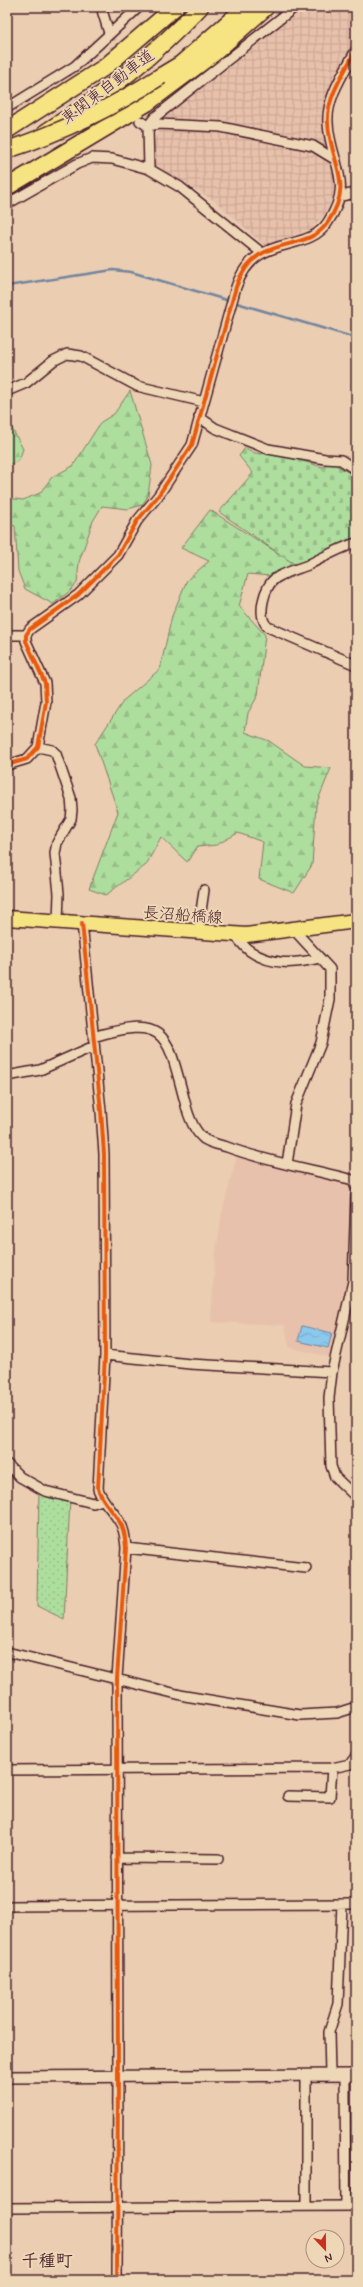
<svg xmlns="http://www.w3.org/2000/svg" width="363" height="2287" font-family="Mynerve,'Klee One',sans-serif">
	<defs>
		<pattern id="industrial-grid" width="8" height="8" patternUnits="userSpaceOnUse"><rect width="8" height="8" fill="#e7c1ab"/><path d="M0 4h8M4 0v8" fill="none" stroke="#c8a593"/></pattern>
		<pattern id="forest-firs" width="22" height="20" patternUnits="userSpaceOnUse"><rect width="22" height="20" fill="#aede9e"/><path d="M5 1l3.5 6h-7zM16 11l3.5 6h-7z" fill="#97be88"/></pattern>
		<pattern id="cemetery-stones" width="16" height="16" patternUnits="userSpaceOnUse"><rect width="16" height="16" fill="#aede9e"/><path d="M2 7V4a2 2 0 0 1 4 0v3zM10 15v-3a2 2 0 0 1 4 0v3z" fill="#97be88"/></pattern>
		<pattern id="park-dots" width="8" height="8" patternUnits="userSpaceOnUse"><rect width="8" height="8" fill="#aede9e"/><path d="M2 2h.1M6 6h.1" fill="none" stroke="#97be88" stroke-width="1.8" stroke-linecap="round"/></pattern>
		<pattern id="water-waves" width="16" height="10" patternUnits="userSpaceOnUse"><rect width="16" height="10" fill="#8bc9ec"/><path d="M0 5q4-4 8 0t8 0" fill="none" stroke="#79accb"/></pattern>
	</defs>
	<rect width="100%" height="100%" fill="#ebcdb1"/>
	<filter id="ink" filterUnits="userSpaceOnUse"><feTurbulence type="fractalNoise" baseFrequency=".025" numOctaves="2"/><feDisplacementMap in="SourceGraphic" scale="8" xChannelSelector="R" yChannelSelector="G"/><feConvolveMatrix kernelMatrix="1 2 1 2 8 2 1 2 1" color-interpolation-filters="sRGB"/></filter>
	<g filter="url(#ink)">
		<!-- built -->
		<path fill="#e7c1ab" d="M238 1152 356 1181V1256L333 1358 289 1347 285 1325 211 1322 215 1258 222 1213Z"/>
		<!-- industrial -->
		<path fill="url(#industrial-grid)" d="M298 7H356V38L326 102 323 127 330 151 313 141 160 119Z
			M159 129H218L311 149 332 161 336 188 328 211 311 229 265 246 215 201 155 166 150 151Z"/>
		<!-- forest -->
		<path fill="url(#forest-firs)" stroke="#7c7e64" d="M130 391 152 465 148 496 142 505 128 509 102 506 93 521 79 562 77 583 70 591 53 604 25 589 18 571 15 526 7 524V498L23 500 40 493 52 477 73 466 101 422 114 414Z
			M7 419 23 449 19 460 12 464 7 463Z
			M210 510 295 564 270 576 248 574 239 606 265 635 258 695 248 713 245 732 269 741 305 766 331 768 316 805 312 865 294 893 259 879 263 842 238 833 216 845 197 847 187 862 161 837 146 865 106 895 89 889 118 812 95 744 124 700 160 669 172 616 187 580 209 561 181 548Z"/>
		<!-- cemetery -->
		<path fill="url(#cemetery-stones)" stroke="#7c7e64" d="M245 448 255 453 280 454 322 467 331 462 356 477V540L332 547 297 566 219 512 253 473 239 456Z"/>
		<!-- park -->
		<path fill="url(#park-dots)" stroke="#7c7e64" d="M39 1491 70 1499 64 1619 37 1606Z"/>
		<!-- water -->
		<path fill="url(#water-waves)" stroke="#71859f" d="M302 1326 332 1333 328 1348 298 1341Z"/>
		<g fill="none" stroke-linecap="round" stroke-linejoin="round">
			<!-- stream -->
			<path stroke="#71859f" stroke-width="2.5" d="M7 286 113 270 131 272 356 338"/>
			<!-- minor-tunnel -->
			<path stroke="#cbaa96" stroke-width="9" stroke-dasharray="9 4.5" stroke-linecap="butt" d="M109 33 132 97"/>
			<defs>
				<path id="minor" d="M101 7 109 33
					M7 108 75 66 139 7
					M140 121 148 126 159 124 221 127 313 146 336 160
					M149 169 148 126 155 117 295 7
					M341 196 356 193
					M7 204 77 164 92 158 112 159 149 169 180 187 262 253
					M7 391 26 383 53 361 67 354 81 356 137 386 204 402
					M199 417 215 428 268 449 325 459 341 460 356 470
					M356 543C339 548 324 557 308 565 298 569 286 572 276 578 264 585 256 617 268 627L356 665
					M7 635H26
					M38 747 52 750 56 754 71 798 72 810 71 819 57 843 55 853 59 894 58 921
					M7 765 27 759 38 747 46 702 45 683 26 641V635L30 629 78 595 118 555 137 521 158 496 192 445 236 287C256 230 306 256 328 222 355 182 330 163 328 123 326 98 345 71 356 50
					M82 923 101 1111 104 1154 105 1355 98 1489C103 1503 112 1509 119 1521 125 1529 125 1539 126 1548L117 1678 118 2076 117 2280
					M198 933 204 890
					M235 935C239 940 244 947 250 951 271 966 296 964 320 958
					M93 1037C169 1014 167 1036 185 1102 188 1115 193 1130 204 1139 210 1143 220 1145 227 1147 267 1162 311 1169 353 1180L356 1187
					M7 1076 40 1070 94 1046
					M287 1164 296 1104 321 1043 330 999V969L294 930
					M356 1196 353 1281 332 1372 329 1398 331 1466 335 1477 356 1497
					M105 1355 190 1364 332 1372
					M7 1464 20 1477 45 1491 93 1503 102 1500
					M126 1548 306 1568
					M7 1652 185 1696 300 1715 337 1713 356 1707
					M7 1770 332 1768 350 1764 356 1756
					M288 1796 330 1797 332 1768
					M117 1858 218 1859
					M7 1906 356 1904
					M330 2075 329 2032 338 2004 342 1904
					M345 2075 346 2206
					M306 2206V2075
					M7 2208 356 2206"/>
				<path id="tertiary" d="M7 2077 356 2075"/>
				<path id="primary" d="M7 918 246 935 356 921"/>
				<path id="motorway" d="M161 76 181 64 246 7
					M7 130 105 67 175 7
					M46 132C102 97 155 55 200 7
					M7 187 147 103 214 53 266 7"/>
			</defs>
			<!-- minor casing -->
			<use href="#minor" stroke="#4a1f2b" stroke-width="12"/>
			<!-- tertiary casing -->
			<use href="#tertiary" stroke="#4a1f2b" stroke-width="14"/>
			<!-- primary casing -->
			<use href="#primary" stroke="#4a1f2b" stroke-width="17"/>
			<!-- motorway casing -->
			<use href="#motorway" stroke="#4a1f2b" stroke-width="19"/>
			<!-- minor -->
			<use href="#minor" stroke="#eed7b6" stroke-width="9"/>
			<!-- tertiary -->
			<use href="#tertiary" stroke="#eed7b6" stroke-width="11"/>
			<!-- primary -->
			<use href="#primary" stroke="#f6e381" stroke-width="14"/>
			<!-- motorway -->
			<use href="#motorway" stroke="#f6e381" stroke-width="16"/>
			<defs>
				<path id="motorway-bridge" d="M7 150C62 132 112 108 161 76"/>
			</defs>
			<!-- motorway-bridge casing -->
			<use href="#motorway-bridge" stroke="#4a1f2b" stroke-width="19" stroke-linecap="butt"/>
			<!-- motorway-bridge -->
			<use href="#motorway-bridge" stroke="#f6e381" stroke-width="16"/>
			<defs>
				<path id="cycleway" d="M7 765 27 759 38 747 46 702 45 683 26 641V635L30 629 78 595 118 555 137 521 158 496 192 445 236 287C256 230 306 256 328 222 355 182 330 163 328 123 326 98 345 71 356 50
					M82 923 101 1111 104 1154 105 1355 98 1489C103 1503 112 1509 119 1521 125 1529 125 1539 126 1548L117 1678 118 2076 117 2280"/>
			</defs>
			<!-- cycleway casing -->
			<use href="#cycleway" stroke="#eed7b6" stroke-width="6"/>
			<!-- cycleway -->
			<use href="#cycleway" stroke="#e8590c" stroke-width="4"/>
		</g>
	</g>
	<g text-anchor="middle" stroke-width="4" stroke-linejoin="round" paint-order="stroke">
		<!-- street labels -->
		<g font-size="16" fill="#4a1f2b" stroke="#eed7b6">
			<text transform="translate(107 86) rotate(-37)" y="6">東関東自動車道</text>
			<text transform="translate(183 914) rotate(4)" y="6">長沼船橋線</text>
		</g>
		<!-- neighbourhood labels -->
		<g font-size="17" font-weight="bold" fill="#4a1f2b" stroke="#eed7b6">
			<text x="47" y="2266">千種町</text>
		</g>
	</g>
	<!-- margin -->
	<rect width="363" height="2287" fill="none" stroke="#eed7b6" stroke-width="24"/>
	<rect x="12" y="12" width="339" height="2263" fill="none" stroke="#4a1f2b" stroke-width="1.5" filter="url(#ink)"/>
	<!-- north arrow -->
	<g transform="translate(325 2249) rotate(158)"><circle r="19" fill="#eed7b6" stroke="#ac8d7e"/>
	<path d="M0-3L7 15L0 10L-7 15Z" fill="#c8321e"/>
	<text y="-6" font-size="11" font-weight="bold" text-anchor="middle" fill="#4a1f2b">N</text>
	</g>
</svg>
